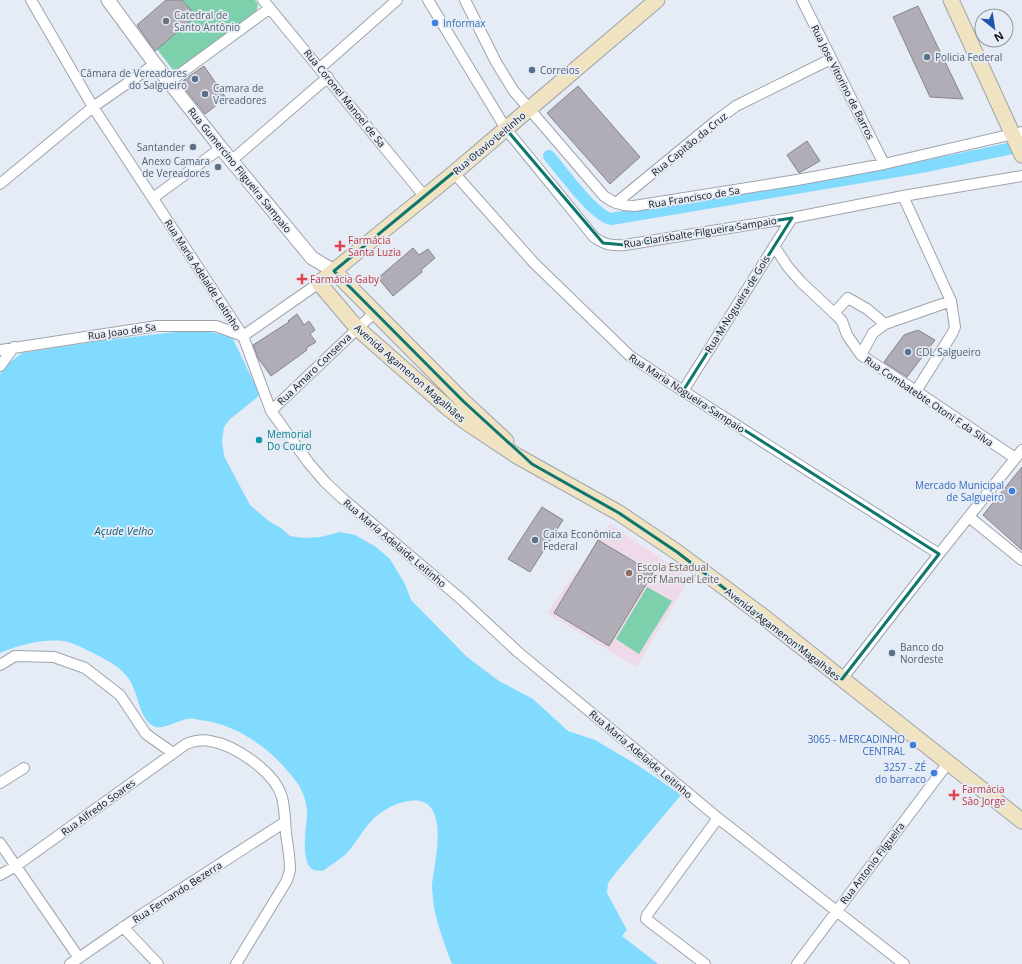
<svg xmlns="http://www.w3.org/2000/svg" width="1022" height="964" font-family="'Open Sans',sans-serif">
	<rect width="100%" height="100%" fill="#e6ecf5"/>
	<!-- education -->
	<path fill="#efdae9" d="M610 524 690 578 636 667 547 613Z"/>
	<!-- green -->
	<path fill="#7cd1ac" d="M182 0H255L258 4 256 13 176 74 157 49 196 16Z
		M647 587 672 601 639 654 616 639Z"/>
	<!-- water -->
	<path fill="#80dbfe" d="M206 331 232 337 260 395 229 420 224 427 222 441 224 456 250 505 270 522 281 528 290 536 304 538 321 537 340 532 355 535 376 547 390 559 405 584 411 600 422 611 467 657 499 681 533 699 568 731 595 740 639 766 681 795 618 870 608 883 607 893 627 930 622 936 658 964H452C444 943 436 922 433 900 433 895 432 890 432 885 434 865 449 807 420 801 408 799 395 804 385 810 369 819 362 834 351 848 345 857 332 864 323 871 320 870 316 871 314 870 299 864 307 825 307 813 307 804 303 791 298 784 275 752 239 724 200 720 196 719 191 718 188 719 177 720 163 731 153 726 139 718 138 692 129 679 121 668 112 663 101 657 93 653 76 644 68 642 49 637 17 645 0 653V374L8 364 22 353 99 341 175 332Z"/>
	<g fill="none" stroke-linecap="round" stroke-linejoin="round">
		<!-- canal -->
		<path stroke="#80dbfe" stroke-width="12" d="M549 156C562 171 593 215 611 219L927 166 1022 146"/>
	</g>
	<!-- building -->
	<path fill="#b0adb6" stroke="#86848d" d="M166 0H182L196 16 155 51 137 25Z
		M918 6 963 99 930 97 893 17Z
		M204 66 226 98 205 114 182 85 184 80Z
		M578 86 640 157 610 184 547 113Z
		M807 141 820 161 799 173 787 155Z
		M413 248 419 255 428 249 435 258 421 270 422 272 393 296 378 278Z
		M297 314 304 325 309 321 315 330 310 334 316 342 306 348 307 350 271 376 258 358 253 345 289 322 288 321Z
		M918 330 935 340 907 377 884 362 904 335Z
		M1022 467V550L983 515Z
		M542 507 563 520 530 572 508 559Z
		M598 540 653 573 609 646 554 613Z"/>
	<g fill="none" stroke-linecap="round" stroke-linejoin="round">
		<defs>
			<path id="minor" d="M31 0 93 107 243 336 271 411 308 462 325 482 342 498 461 599 518 652 718 818 904 964
				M263 0 425 197
				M428 0 506 129 594 237C605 245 612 246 625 245L792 218 903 196 1022 176
				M465 0 496 62 513 90 604 196C613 203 623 206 634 206L797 180 884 164 1022 132
				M802 0 884 164
				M320 68 397 0
				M169 82 270 8
				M231 161 328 77
				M454 173 534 263 630 356 683 391 939 554 842 679
				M0 184 93 107 155 64
				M903 196 951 301 955 327 952 334 916 391
				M153 198 221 148
				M616 203 717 120 736 106 831 59
				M774 246 788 267 801 282 834 313 842 321 847 335 861 355 916 391 1015 458
				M834 313 848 298 867 309 885 324
				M0 350 157 326H216L243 336 319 283
				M861 355 873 333 885 324 951 301
				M0 366 14 347
				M683 391 792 218
				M271 411 375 312
				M969 517 1022 560
				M939 554 1022 450
				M0 665 15 656 54 657 85 668 120 695 146 734 173 753
				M0 783 24 768
				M0 843 79 958
				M0 875 16 866 186 744C194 741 201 739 210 741 235 745 275 772 282 797 285 809 285 822 286 834 288 846 290 858 290 870 289 874 288 878 286 882L236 964
				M123 927 158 964
				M70 964 144 913 285 822
				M705 964 646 919 647 915 718 818
				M797 964 948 763"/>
			<path id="tertiary" d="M108 0 155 64 221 148 312 258 334 271"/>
			<path id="secondary" d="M657 0 454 173 319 283 357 328 449 409 466 422 517 456 619 513 677 552 760 614 1022 821
				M951 0 1022 155
				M334 271 463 401 506 441"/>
		</defs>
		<!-- minor casing -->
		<use href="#minor" stroke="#9ea4ac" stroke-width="12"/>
		<!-- tertiary casing -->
		<use href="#tertiary" stroke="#9ea4ac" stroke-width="15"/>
		<!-- secondary casing -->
		<use href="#secondary" stroke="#9ea4ac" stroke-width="17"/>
		<!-- minor -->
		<use href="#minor" stroke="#fff" stroke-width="10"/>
		<!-- tertiary -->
		<use href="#tertiary" stroke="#fff" stroke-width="13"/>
		<!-- secondary -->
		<use href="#secondary" stroke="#f0e3c1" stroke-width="15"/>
	</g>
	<!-- marked area -->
	<path fill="none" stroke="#0f766e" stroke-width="3" stroke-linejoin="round" d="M506 129 603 243 625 245 792 218 683 391 939 554 842 679 677 552 619 513 532 464 463 401 334 271Z"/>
	<!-- markers -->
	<circle fill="#6b7280" stroke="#e6ecf5" stroke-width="1.5" cx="166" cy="21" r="4"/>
	<g fill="#3f7fe0" stroke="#e6ecf5" stroke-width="1.5">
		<circle cx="435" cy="23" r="4"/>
		<circle cx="1012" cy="491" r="4"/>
		<circle cx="913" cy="745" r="4"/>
		<circle cx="934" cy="773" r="4"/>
	</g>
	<g fill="#5c6f8a" stroke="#e6ecf5" stroke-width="1.5">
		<circle cx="927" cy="57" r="4"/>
		<circle cx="532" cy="70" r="4"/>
		<circle cx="195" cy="79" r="4"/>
		<circle cx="205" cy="94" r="4"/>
		<circle cx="193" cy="147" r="4"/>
		<circle cx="218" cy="167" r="4"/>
		<circle cx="908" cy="352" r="4"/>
		<circle cx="535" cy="540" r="4"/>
		<circle cx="892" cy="653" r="4"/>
	</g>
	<g fill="#e0444e" stroke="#e6ecf5" stroke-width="1.5">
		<path d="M338 240h4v4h4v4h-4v4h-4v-4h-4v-4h4z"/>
		<path d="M300 273h4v4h4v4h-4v4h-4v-4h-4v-4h4z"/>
		<path d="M952 789h4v4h4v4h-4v4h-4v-4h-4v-4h4z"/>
	</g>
	<circle fill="#0f9aa8" stroke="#e6ecf5" stroke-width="1.5" cx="259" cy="440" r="4"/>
	<circle fill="#8d6e63" stroke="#e6ecf5" stroke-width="1.5" cx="629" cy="573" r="4"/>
	<g text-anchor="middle" stroke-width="3.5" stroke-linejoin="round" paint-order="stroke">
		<!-- worship labels -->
		<g font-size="10" fill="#5b616d" stroke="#e6ecf5" text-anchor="start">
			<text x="174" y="19">Catedral de<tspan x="174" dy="12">Santo Antônio</tspan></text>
		</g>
		<!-- shop labels -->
		<g font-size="10" fill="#366cbe" stroke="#e6ecf5" text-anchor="end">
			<text x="443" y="27" text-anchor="start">Informax</text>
			<text x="1004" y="489">Mercado Municipal<tspan x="1004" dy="12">de Salgueiro</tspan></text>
			<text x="905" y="743">3065 - MERCADINHO<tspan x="905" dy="12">CENTRAL</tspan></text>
			<text x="926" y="771">3257 - ZÉ<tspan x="926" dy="12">do barraco</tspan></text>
		</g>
		<!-- service labels -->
		<g font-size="10" fill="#4e5e75" stroke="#e6ecf5" text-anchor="start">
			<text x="935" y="61">Policia Federal</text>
			<text x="540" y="74">Correios</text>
			<text x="187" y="77" text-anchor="end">Câmara de Vereadores<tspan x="187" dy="12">do Salgueiro</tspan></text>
			<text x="213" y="92">Camara de<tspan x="213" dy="12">Vereadores</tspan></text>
			<text x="185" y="151" text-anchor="end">Santander</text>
			<text x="210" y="165" text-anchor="end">Anexo Camara<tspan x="210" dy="12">de Vereadores</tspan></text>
			<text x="916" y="356">CDL Salgueiro</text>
			<text x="543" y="538">Caixa Econômica<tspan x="543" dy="12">Federal</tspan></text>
			<text x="900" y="651">Banco do<tspan x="900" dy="12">Nordeste</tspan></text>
		</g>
		<!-- street labels -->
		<g font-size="10" fill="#131518" stroke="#e6ecf5">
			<text transform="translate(843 82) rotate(63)" y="4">Rua Jose Vitorino de Barros</text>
			<text transform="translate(345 98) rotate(51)" y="4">Rua Coronel Manoel de Sa</text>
			<text transform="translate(489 143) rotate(-40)" y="4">Rua Otavio Leitinho</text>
			<text transform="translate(689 144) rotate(-39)" y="4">Rua Capitão da Cruz</text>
			<text transform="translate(240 170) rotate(51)" y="4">Rua Gumercino Filgueira Sampaio</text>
			<text transform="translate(694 197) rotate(-9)" y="4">Rua Francisco de Sa</text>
			<text transform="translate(700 232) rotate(-9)" y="4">Rua Clarisbalte Filgueira Sampaio</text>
			<text transform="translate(203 275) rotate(57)" y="4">Rua Maria Adelaide Leitinho</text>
			<text transform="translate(737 304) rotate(-58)" y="4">Rua M Nogueira de Gois</text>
			<text transform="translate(122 331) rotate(-8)" y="4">Rua Joao de Sa</text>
			<text transform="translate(314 369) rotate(-44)" y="4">Rua Amaro Conserva</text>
			<text transform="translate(410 373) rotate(41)" y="4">Avenida Agamenon Magalhães</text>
			<text transform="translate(687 393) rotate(33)" y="4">Rua Maria Nogueira Sampaio</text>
			<text transform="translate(929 401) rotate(34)" y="4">Rua Combatebte Otoni F da Silva</text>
			<text transform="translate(395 543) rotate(40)" y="4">Rua Maria Adelaide Leitinho</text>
			<text transform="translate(783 634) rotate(38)" y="4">Avenida Agamenon Magalhães</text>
			<text transform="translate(641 754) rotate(40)" y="4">Rua Maria Adelaide Leitinho</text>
			<text transform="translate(98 807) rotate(-36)" y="4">Rua Alfredo Soares</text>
			<text transform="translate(872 863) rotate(-53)" y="4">Rua Antonio Filgueira</text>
			<text transform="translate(177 892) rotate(-33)" y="4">Rua Fernando Bezerra</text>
		</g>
		<!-- health labels -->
		<g font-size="10" fill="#be3a42" stroke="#e6ecf5" text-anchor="start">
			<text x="348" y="244">Farmácia<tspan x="348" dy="12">Santa Luzia</tspan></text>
			<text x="310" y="283">Farmácia Gaby</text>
			<text x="962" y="793">Farmácia<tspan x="962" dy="12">São Jorge</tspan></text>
		</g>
		<!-- culture labels -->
		<g font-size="10" fill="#0d838f" stroke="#e6ecf5" text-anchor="start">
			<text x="267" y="438">Memorial<tspan x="267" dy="12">Do Couro</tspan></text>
		</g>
		<!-- education labels -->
		<g font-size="10" fill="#785e54" stroke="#e6ecf5" text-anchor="start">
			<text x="637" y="571">Escola Estadual<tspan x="637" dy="12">Prof Manuel Leite</tspan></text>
		</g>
		<!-- water labels -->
		<g font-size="11" font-style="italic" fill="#186078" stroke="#e6ecf5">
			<text x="124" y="535">Açude Velho</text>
		</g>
	</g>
	<!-- north arrow -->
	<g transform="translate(994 28) rotate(150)"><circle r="19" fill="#e6ecf5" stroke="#92969d"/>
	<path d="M0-3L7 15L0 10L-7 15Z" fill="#1f57a9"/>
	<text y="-6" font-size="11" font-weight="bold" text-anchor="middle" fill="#131518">N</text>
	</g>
</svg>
